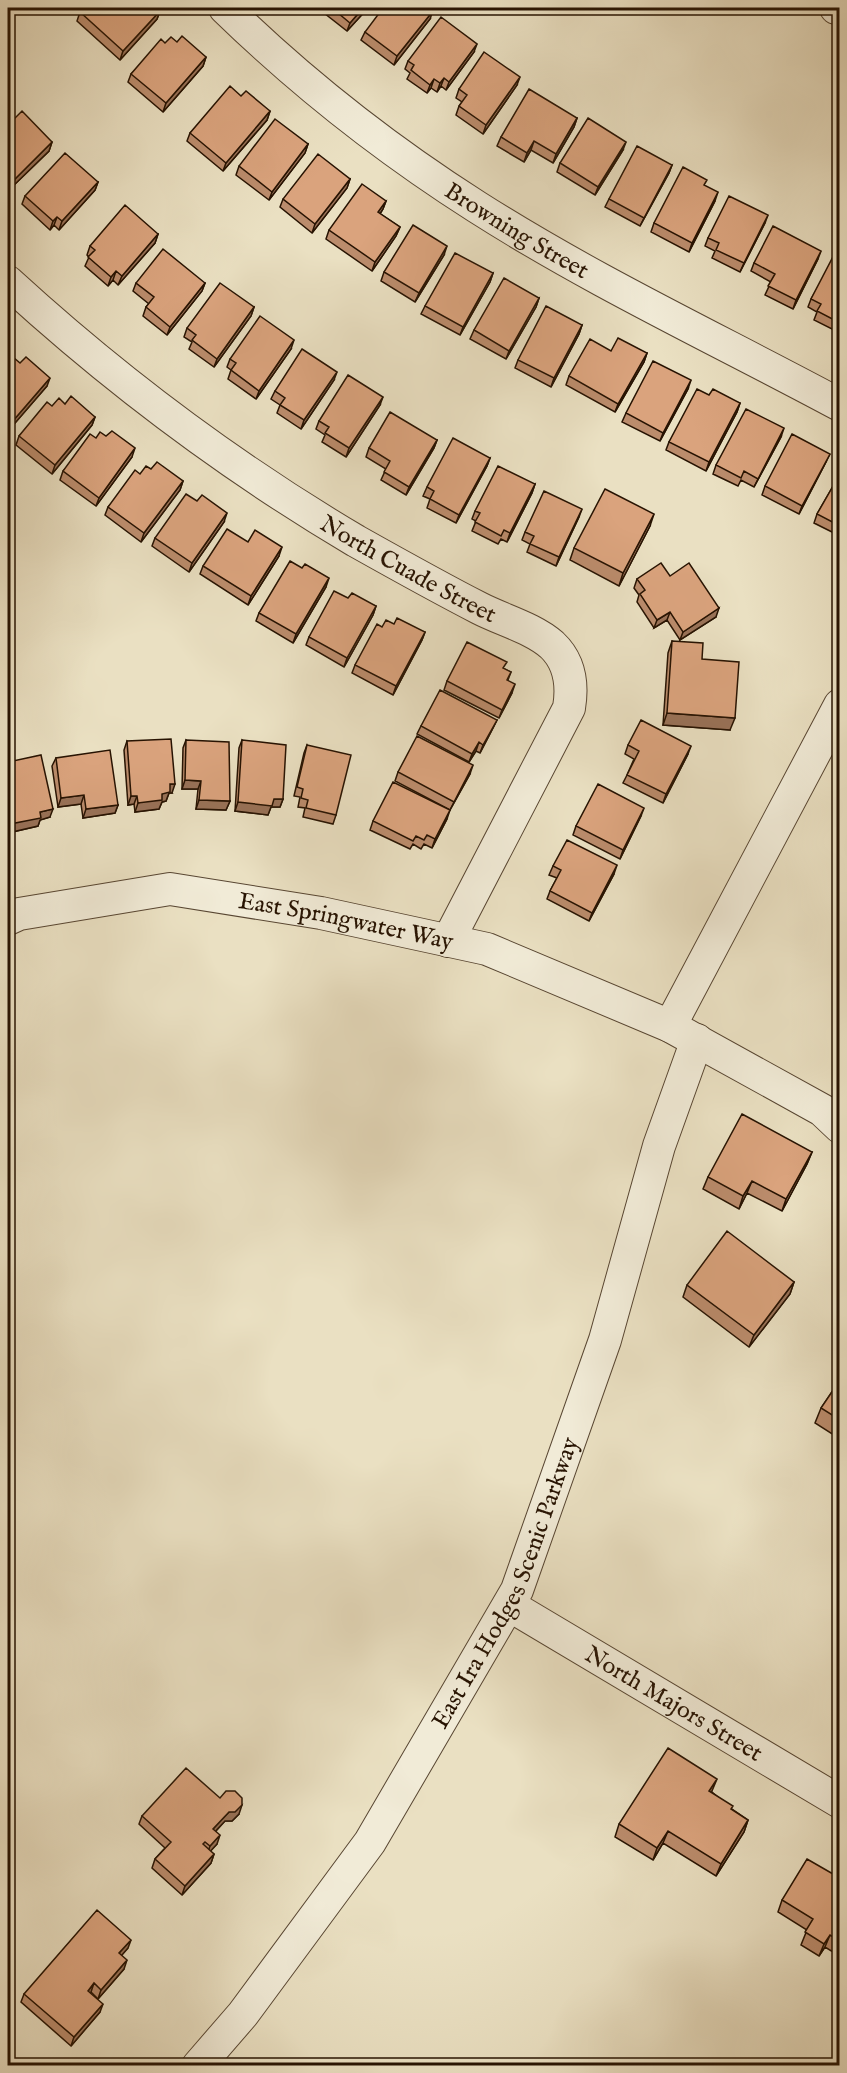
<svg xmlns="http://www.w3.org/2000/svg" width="847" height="2073" font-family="'IM FELL English',serif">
	<rect width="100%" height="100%" fill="#eae0c2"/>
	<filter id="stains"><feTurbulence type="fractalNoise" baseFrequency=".00333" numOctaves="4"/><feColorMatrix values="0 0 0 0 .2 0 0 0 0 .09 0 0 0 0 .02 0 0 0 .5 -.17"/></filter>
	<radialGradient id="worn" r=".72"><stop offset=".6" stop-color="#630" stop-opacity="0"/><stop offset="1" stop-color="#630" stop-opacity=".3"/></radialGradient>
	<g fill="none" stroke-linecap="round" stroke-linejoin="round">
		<defs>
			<g id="street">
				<path id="s1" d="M225 8C302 83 386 149 477 207 593 281 719 340 840 405"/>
				<path d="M836 8 840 9"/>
				<path id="s2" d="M8 282C115 380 231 467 356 541 397 564 438 587 479 608 502 620 533 628 552 645 570 662 573 684 569 708L448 941"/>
				<path id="s3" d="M8 919 19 914 170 889 321 913 487 949 670 1026 822 1110 840 1127"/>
				<path d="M670 1026 840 705"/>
				<path id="s4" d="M509 1605 840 1802"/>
				<path id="s5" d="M198 2066 243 2014 370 1842 517 1590 605 1340 659 1146 697 1040"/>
			</g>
		</defs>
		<!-- street casing -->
		<use href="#street" stroke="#584632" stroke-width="34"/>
		<!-- street -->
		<use href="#street" stroke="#f1ebd7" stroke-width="32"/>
	</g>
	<!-- wall -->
	<path fill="#bb8c6c" stroke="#271302" stroke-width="1.5" d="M326 8H368L347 31 324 13Z
		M160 11 157 19 120 60 77 21 80 12Z
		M430 19 394 65 361 40 365 32Z
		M177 42 206 57 203 66 163 112 128 82 131 74 165 43Z
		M474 52 446 90 441 86 437 92 431 88 427 93 407 79 410 73 405 69 408 61Z
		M517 85 483 134 456 115 459 106 462 102 456 98 459 89Z
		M241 96 270 111 267 120 223 171 187 141 190 133Z
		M577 118 574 127 553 163 531 150 524 162 497 146 501 137Z
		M8 125 52 142 49 151 12 187 8 183Z
		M308 144 305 153 269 200 236 175 239 166Z
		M623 150 595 195 557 172 560 163Z
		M672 165 669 173 640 226 605 207 609 199Z
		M350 179 347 188 312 233 280 207 283 199Z
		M98 182 95 190 59 230 54 225 50 230 22 204 25 196Z
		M704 185 715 201 689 252 651 232 654 223Z
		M386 201 383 209 380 214 400 227 396 236 372 271 326 239 329 230Z
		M765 223 740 272 712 258 715 251 705 246 708 238Z
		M158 234 155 243 118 285 113 280 108 286 85 266 89 257 87 255 90 246Z
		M840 250V333L814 320 817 312 808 307 811 299Z
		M444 255 415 302 381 281 384 272Z
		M818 259 793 309 765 295 771 282 751 271 754 263Z
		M493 273 490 282 460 335 421 314 425 306Z
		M136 283H205L202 291 167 335 143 316 146 307 149 304 133 291Z
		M539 298 536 307 506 359 470 339 474 330Z
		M254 307 251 316 214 367 189 349 192 342 184 337 187 328Z
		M582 325 579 334 551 387 515 368 518 360Z
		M291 349 256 399 228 379 231 370 227 367 230 359Z
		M611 351 647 353 644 362 615 412 566 385 569 376Z
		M8 360 47 386 9 430 8 429Z
		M334 380 301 429 277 413 280 405 271 399 275 391Z
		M688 389 660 441 622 422 626 413Z
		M709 395 740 403 737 412 706 471 666 450 669 442Z
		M65 404 95 417 92 425 52 474 16 445 19 436 52 406Z
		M380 405 346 457 322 442 325 435 316 429 319 421Z
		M781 437 754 487 741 480 738 486 713 474 716 465Z
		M96 438 132 457 96 506 60 480 63 471Z
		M437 440 434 448 406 495 381 480 386 469 366 457 369 448Z
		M490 458 487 466 456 523 427 508 430 499 423 496 427 487Z
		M826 462 799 514 762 495 765 486Z
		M151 469 183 481 180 490 141 542 105 515 108 507 140 474Z
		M840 474V536L814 523 817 514Z
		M535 484 532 493 507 542 501 539 498 544 472 531 476 521 472 519 475 511Z
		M579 517 556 566 527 552 530 544 522 540 525 532Z
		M224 522 189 572 152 546 155 538Z
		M650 526 619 586 570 560 574 548Z
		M248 542 279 556 248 605 200 574 203 566Z
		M302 568 326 587 293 643 256 621 259 613Z
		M670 576 716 617 680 640 667 620 654 628 637 602 639 595 634 588 637 579Z
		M348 598 376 606 373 615 344 667 306 645 309 637Z
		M394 624 425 632 422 640 393 695 352 673 355 665 382 627Z
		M672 641 702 659 730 730 663 725 668 653Z
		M504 669 511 672 508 680 512 693 499 718 444 690 447 681Z
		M497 720 493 728 480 753 476 751 469 762 417 734 421 726Z
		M186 740 230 801 226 810 196 809 198 789H182L183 748Z
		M242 740 283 799 280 807H271L268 815 235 811 239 748Z
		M127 741 172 793H169L166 801 162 802 159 809 135 812 134 804 128 805 124 750Z
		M307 745 336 815 333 824 303 817 305 808 298 807 300 797 294 796 304 753Z
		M628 745 688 754 663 803 623 783 627 775 634 759 625 754Z
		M56 758 118 805 115 813 83 818 81 804 58 807 52 766Z
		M8 762 50 817 40 820 38 826 8 833Z
		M398 772 470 774 450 810 395 781Z
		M641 816 620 859 573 835 576 826Z
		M447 819 432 848 424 844 421 849 413 844 410 849 370 830 373 821Z
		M553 866 614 874 589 921 547 899 550 891 557 878 549 875Z
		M812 1152 807 1164 782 1211 747 1193 739 1209 703 1189 708 1177Z
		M794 1282 790 1294 749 1347 683 1297 687 1285Z
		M840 1380V1439L815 1423 821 1408Z
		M712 1792 732 1809 748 1820 744 1832 716 1876 663 1843 653 1860 615 1837 619 1824Z
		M220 1798 239 1814 232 1821H225L216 1831 217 1844 210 1851 214 1854 211 1863 182 1895 152 1868 155 1859 165 1848 139 1824 142 1816Z
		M840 1878V1946L838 1945 833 1952 825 1947 819 1956 801 1945 807 1930 778 1912 782 1900Z
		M128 1948 121 1955 124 1969 98 1999 91 1992 90 1993 100 2012 71 2046 21 2002 24 1994Z"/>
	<!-- shaded-wall -->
	<path fill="#997258" stroke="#271302" stroke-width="1.5" d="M363 8H368L347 31 350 23Z
		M160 11 157 19 120 60 123 51Z
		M433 11 430 19 394 65 397 56Z
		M477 44 474 52 446 90 449 82Z
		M206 57 203 66 163 112 166 103Z
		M520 77 517 85 483 134 486 125Z
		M444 78 441 86 437 92 440 83Z
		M434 79 431 88 427 93 430 85Z
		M270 111 267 120 223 171 226 163Z
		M577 118 574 127 553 163 556 154Z
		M534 141 531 150 524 162 527 153Z
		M52 142 49 151 12 187 15 179Z
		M626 142 623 150 595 195 598 187Z
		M308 144 305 153 269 200 272 192Z
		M672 165 669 173 640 226 644 218Z
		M350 179 347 188 312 233 315 224Z
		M98 182 95 190 59 230 62 221Z
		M718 192 715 201 689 252 692 243Z
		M386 201 383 209 375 221 378 212Z
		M768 215 765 223 740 272 744 263Z
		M57 217 54 225 50 230 53 221Z
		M400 227 396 236 372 271 375 262Z
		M158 234 155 243 118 285 122 276Z
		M447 246 444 255 415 302 419 293Z
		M821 251 818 259 793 309 796 300Z
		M116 271 113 280 108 286 111 277Z
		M493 273 490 282 460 335 463 327Z
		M205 283 202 291 167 335 170 327Z
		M539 298 536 307 506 359 509 351Z
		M254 307 251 316 214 367 217 359Z
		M582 325 579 334 551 387 554 378Z
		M294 340 291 349 256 399 259 391Z
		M647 353 644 362 615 412 618 404Z
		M337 372 334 380 301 429 304 420Z
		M50 378 47 386 9 430 12 422Z
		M691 380 688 389 660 441 663 433Z
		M383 397 380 405 346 457 349 448Z
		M740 403 737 412 706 471 709 462Z
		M95 417 92 425 52 474 55 465Z
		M784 428 781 437 754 487 758 479Z
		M437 440 434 448 406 495 409 487Z
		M135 448 132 457 96 506 99 498Z
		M830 454 826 462 799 514 802 506Z
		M490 458 487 466 456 523 459 515Z
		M183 481 180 490 141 542 144 533Z
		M535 484 532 493 507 542 510 533Z
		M582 509 579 517 556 566 559 557Z
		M227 513 224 522 189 572 192 563Z
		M654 514 650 526 619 586 623 573Z
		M282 547 279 556 248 605 251 596Z
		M329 578 326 587 293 643 296 634Z
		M376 606 373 615 344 667 347 658Z
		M719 608 716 617 680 640 683 632Z
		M670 612 667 620 654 628 657 620Z
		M425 632 422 640 393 695 396 686Z
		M515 684 512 693 499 718 502 710Z
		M667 713 735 718 730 730 663 725Z
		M497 720 493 728 480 753 483 745Z
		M479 742 476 751 469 762 472 754Z
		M691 746 688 754 663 803 666 794Z
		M473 765 470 774 450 810 454 802Z
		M185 780 201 781 198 789H182Z
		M170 784H175L172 793H169L166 801 162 802 159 809 135 812 138 803 162 794Z
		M84 795 81 804 58 807 61 798Z
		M131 796H137L134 804 128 805Z
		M274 799H283L280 807H271L268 815 235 811 238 802Z
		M199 800 230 801 226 810 196 809Z
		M118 805 115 813 83 818 86 809Z
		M644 808 641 816 620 859 623 850Z
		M53 809 50 817 40 820 38 826 8 833 10 824 40 812Z
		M450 810 447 819 432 848 435 839Z
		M617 865 614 874 589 921 592 913Z
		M812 1152 807 1164 782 1211 786 1199Z
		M752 1181 747 1193 739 1209 743 1196Z
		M794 1282 790 1294 749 1347 754 1335Z
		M717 1779 712 1791 705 1803 709 1791Z
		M242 1805 239 1814 232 1821H225L210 1837 213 1829 229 1812Z
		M748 1820 744 1832 716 1876 721 1864Z
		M668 1831 663 1843 653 1860 657 1848Z
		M220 1835 217 1844 207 1855 210 1846Z
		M214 1854 211 1863 182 1895 185 1886Z
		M830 1935 825 1947 819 1956 824 1944Z
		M840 1937 838 1945 833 1952 838 1940Z
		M131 1940 128 1948 116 1962 119 1953Z
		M127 1960 124 1969 98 1999 101 1990Z
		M94 1983 91 1992 84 1999 88 1991Z
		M103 2004 100 2012 71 2046 74 2037Z"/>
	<!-- building -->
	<path fill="#daa37d" stroke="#271302" stroke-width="1.5" d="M84 8H157L160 11 123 51 80 12Z
		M332 8H363L350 23Z
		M383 8H429L433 11 397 56 365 32Z
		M441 17 477 44 449 82 444 78 440 83 434 79 430 85 411 70 414 65 408 61Z
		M182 36 206 57 166 103 131 74 161 39 165 43 171 37 177 42Z
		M484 52 520 77 486 125 459 106 467 95 459 89Z
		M230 86 241 96 246 91 270 111 226 163 190 133Z
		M529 89 577 118 556 154 534 141 527 153 501 137Z
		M22 111 52 142 15 179 8 171V125Z
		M588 118 626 142 598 187 560 163Z
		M275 119 308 144 272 192 239 166Z
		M637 146 672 165 644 218 609 199Z
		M65 153 98 182 62 221 57 217 53 221 25 196Z
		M318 154 350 179 315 224 283 199Z
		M683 167 707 180 704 185 718 192 692 243 654 223Z
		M362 184 386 201 378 212 400 227 375 262 329 230Z
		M729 196 768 215 744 263 716 250 719 243 708 238Z
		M125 205 158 234 122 276 116 271 111 277 88 257 95 250 90 246Z
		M413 225 447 246 419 293 384 272Z
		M773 226 821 251 796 300 768 286 775 274 754 263Z
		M163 249 205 283 170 327 146 307 154 297 136 283Z
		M837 249 840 250V323L817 311 821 304 811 299Z
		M455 253 493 273 463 327 425 306Z
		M504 278 539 298 509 351 474 330Z
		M220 283 254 307 217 359 192 340 196 335 187 328Z
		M546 306 582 325 554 378 518 360Z
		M260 316 294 340 259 391 231 370 236 363 230 359Z
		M618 338 647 353 618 404 569 376 590 339 611 351Z
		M302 349 337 372 304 420 280 405 285 398 275 391Z
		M13 357 20 363 26 357 50 378 12 422 8 418V360L9 362Z
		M653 361 691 380 663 433 626 413Z
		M348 375 383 397 349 448 325 433 329 427 319 421Z
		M697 389 709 395 713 389 740 403 709 462 669 442Z
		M71 396 95 417 55 465 19 436 47 402 52 406 59 398 65 404Z
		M746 409 784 428 758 479 744 471 741 478 716 465Z
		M390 412 437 440 409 487 384 472 390 461 369 448Z
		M112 431 135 448 99 498 63 471 90 434 96 438 100 432 106 436Z
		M792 434 830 454 802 506 765 486Z
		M453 438 490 458 459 515 430 499 434 491 427 487Z
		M157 462 183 481 144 533 108 507 135 470 140 474 146 466 151 469Z
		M498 466 535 484 510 533 504 530 501 536 475 522 480 513 475 511Z
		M840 474V526L817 514Z
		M605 489 654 514 623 573 574 548Z
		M544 491 582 509 559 557 530 544 534 536 525 532Z
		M186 494 197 501 202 495 227 513 192 563 155 538Z
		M227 529 248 542 255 530 282 547 251 596 203 566Z
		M290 561 302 568 305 564 329 578 296 634 259 613Z
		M661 563 670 576 689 563 719 608 683 632 670 612 657 620 640 594 645 590 637 579Z
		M334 591 348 598 352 593 376 606 347 658 309 637Z
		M397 618 425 632 396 686 355 665 377 624 382 627 386 620 394 624Z
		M672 641 703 643 702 659 739 662 735 718 667 713Z
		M467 642 507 662 503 668 511 672 507 680 515 684 502 710 447 681Z
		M440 690 497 720 483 745 479 742 472 754 421 726Z
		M641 720 691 746 666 794 627 775 639 751 628 745Z
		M417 736 473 765 454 802 398 772Z
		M171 739 175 784H170V792L162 794V800L138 803 137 796H131L127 741Z
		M186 740 229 742 230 801 199 800 201 781 185 780Z
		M242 740 286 745 283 799H274L272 806 238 802Z
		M307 745 351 755 336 815 306 808 308 800 301 798 303 789 297 787Z
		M110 750 118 805 86 809 84 795 61 798 56 758Z
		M41 755 53 809 40 812 41 818 10 824 8 812V762Z
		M393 782 450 810 435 839 427 835 424 840 416 836 413 841 373 821Z
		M598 784 644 808 623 850 576 826Z
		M567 840 617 865 592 913 550 891 561 870 553 866Z
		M742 1114 812 1152 786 1199 752 1181 743 1196 708 1177Z
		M727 1231 794 1282 754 1335 687 1285Z
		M840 1380V1420L821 1408Z
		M668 1748 717 1779 709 1791 733 1806 731 1809 748 1820 721 1864 668 1831 657 1848 619 1824Z
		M186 1768 220 1798 226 1791H235L242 1798V1805L235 1812H229L213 1829 220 1835 210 1846 205 1842 203 1844 214 1854 185 1886 155 1859 171 1842 142 1816Z
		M807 1859 840 1878V1937L838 1940 830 1935 824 1944 805 1932 813 1919 782 1900Z
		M97 1910 131 1940 119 1953 127 1960 101 1990 94 1983 88 1991 103 2004 74 2037 24 1994Z"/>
	<g text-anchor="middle" stroke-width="6" stroke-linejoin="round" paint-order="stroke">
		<!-- street labels -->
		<g font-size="24" fill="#271302" stroke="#f1ebd7">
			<text dy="8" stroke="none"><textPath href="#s1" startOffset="368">Browning Street</textPath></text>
			<text dy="8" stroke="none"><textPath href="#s2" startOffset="494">North Cuade Street</textPath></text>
			<text dy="8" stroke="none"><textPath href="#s3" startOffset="344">East Springwater Way</textPath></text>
			<text dy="8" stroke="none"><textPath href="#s5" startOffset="576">East Ira Hodges Scenic Parkway</textPath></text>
			<text dy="8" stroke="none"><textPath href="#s4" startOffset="192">North Majors Street</textPath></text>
		</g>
	</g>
	<!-- margin -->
	<rect width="847" height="2073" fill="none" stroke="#eae0c2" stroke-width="30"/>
	<rect x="9" y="9" width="829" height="2055" fill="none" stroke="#271302" stroke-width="3"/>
	<rect x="15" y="15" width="817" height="2043" fill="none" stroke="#271302" stroke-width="1.5"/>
	<rect width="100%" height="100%" filter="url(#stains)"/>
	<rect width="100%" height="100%" fill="url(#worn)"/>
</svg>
